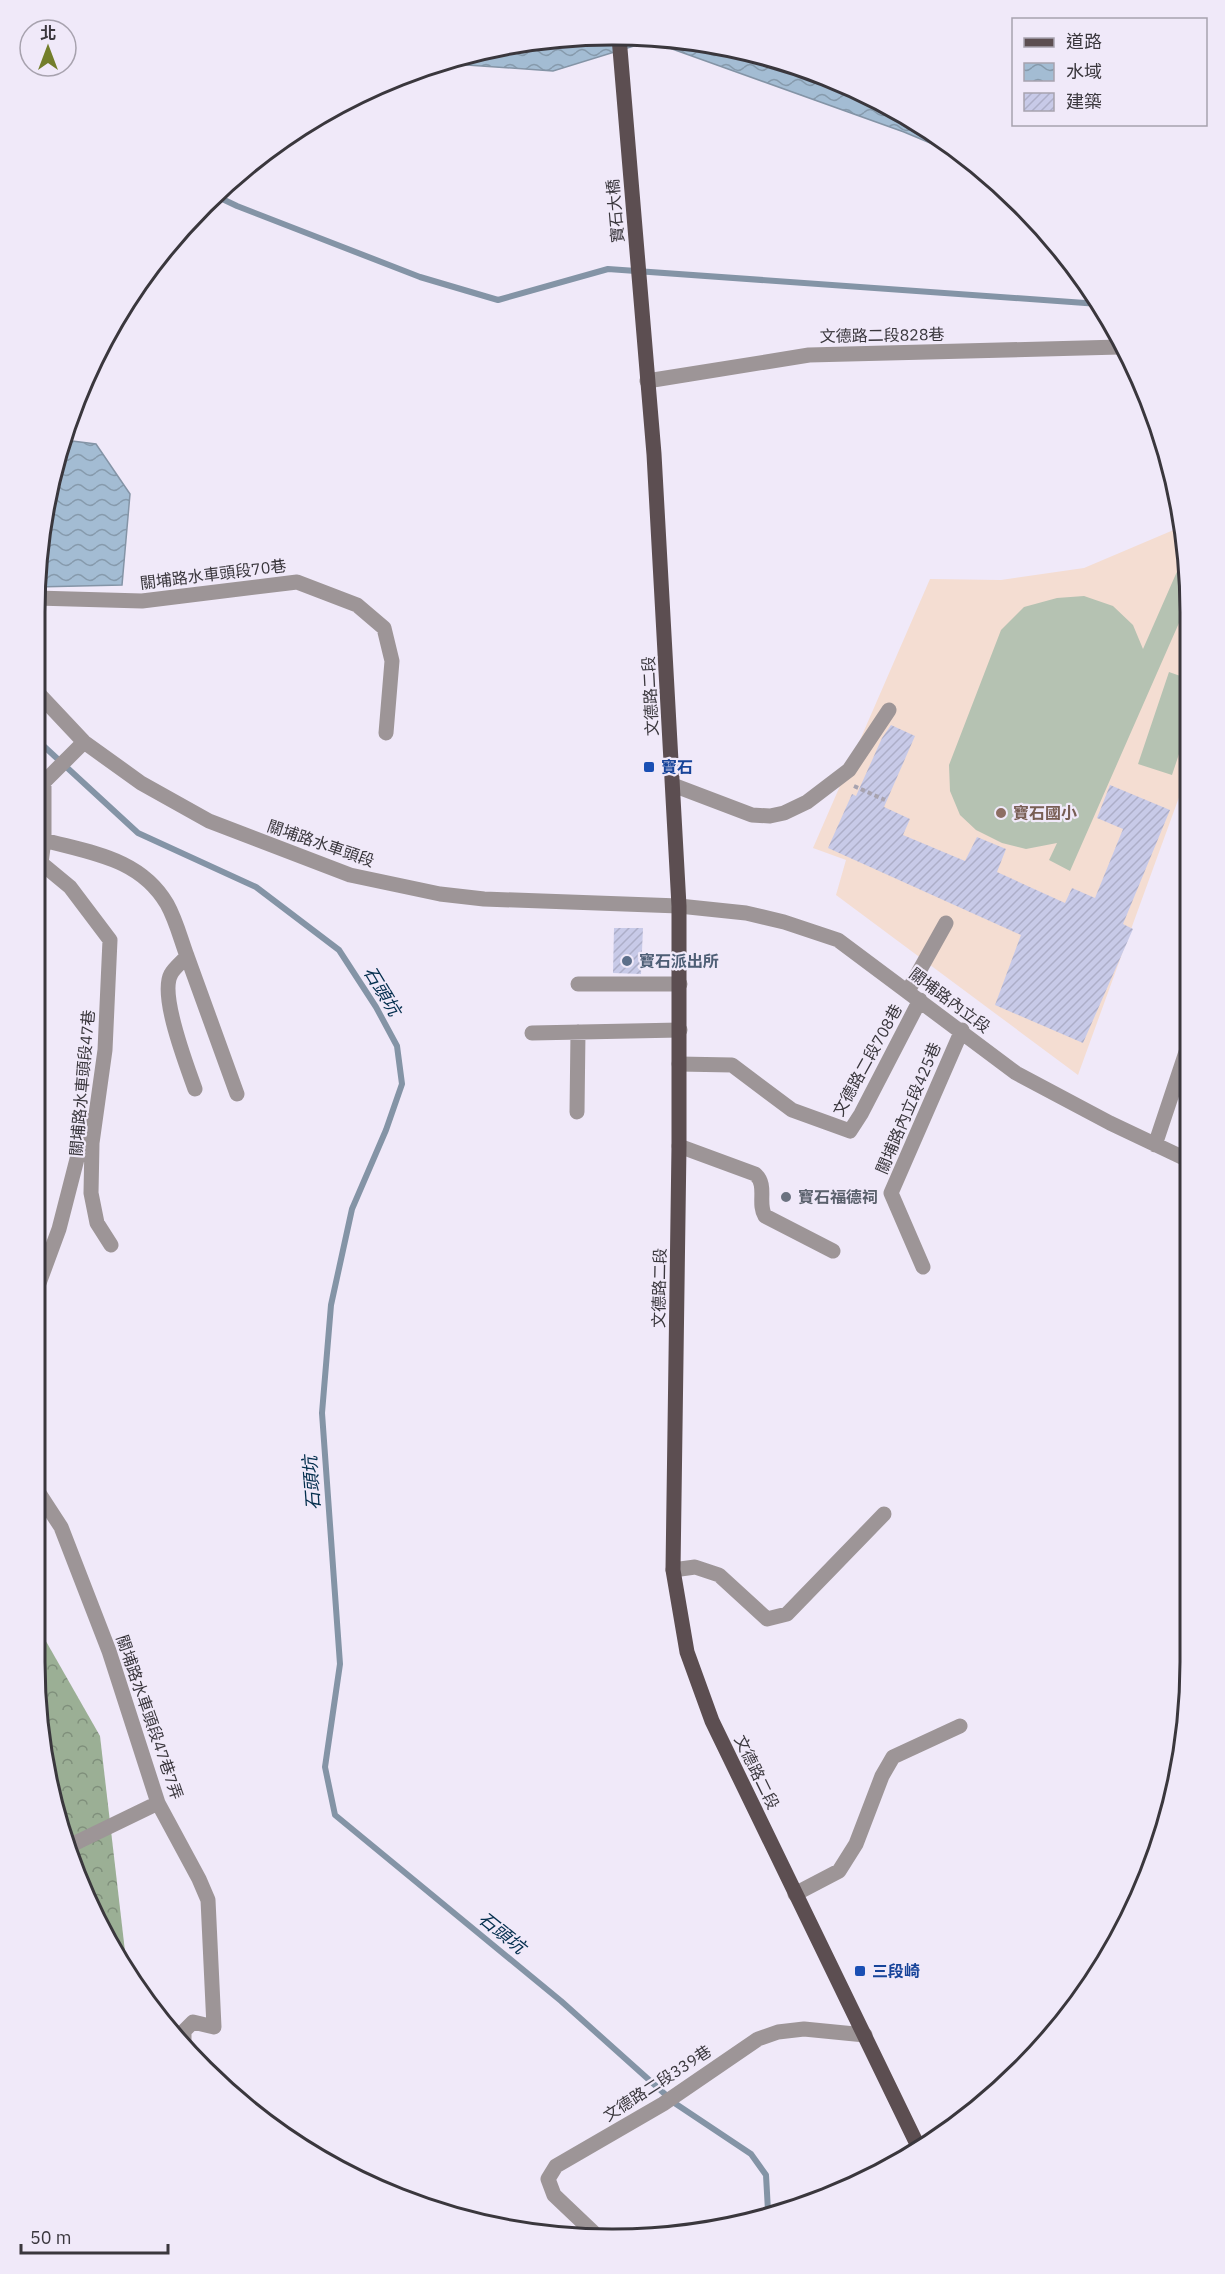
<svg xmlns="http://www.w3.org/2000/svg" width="1225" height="2274" font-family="'IBM Plex Sans','Noto Sans TC',sans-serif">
	<defs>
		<pattern id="forest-crowns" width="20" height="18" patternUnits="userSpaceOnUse" patternTransform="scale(1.5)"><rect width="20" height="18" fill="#9baf95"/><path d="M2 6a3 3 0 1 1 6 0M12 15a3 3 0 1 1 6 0" fill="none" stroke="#7f8f7b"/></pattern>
		<pattern id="water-waves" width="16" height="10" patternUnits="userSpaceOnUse" patternTransform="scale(1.5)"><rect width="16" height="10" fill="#a3bcd3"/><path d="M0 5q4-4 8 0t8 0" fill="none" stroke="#869aac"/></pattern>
		<pattern id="building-hatch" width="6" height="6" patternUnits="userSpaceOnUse" patternTransform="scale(1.5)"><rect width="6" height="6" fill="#c8cae8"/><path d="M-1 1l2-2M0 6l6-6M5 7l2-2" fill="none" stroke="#adaec8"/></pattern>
	</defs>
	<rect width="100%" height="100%" fill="#f0e9f9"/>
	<!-- education -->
	<path fill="#f4ddd2" d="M1183 526 1186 537V778L1078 1075 836 895 846 860 813 848 930 579 1001 580 1084 568Z"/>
	<!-- grass -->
	<path fill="#b5c2b2" d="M1186 551V607L1070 871 1049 860 1057 843 1026 849 1002 843 976 830 960 815 950 791 949 765 1001 630 1024 607 1057 598 1084 596 1113 606 1133 625 1143 649Z
		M1169 672 1186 678V733L1172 775 1138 764Z"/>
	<!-- forest -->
	<path fill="url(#forest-crowns)" d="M35 1622 100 1736 126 1960 65 1848 35 1662Z"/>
	<!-- water -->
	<path fill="url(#water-waves)" stroke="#8494a6" stroke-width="1.5" d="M574 36 688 39 798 65 901 112 966 158 904 132 650 41 553 71 438 63 463 54Z
		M64 440 96 444 130 494 122 585 36 587V575L54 463Z"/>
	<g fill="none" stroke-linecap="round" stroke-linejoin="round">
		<!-- stream -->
		<path stroke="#8494a6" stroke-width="6" d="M216 196 237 206 420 277 498 300 608 269 1099 304
			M36 739 138 833 256 887 339 950 376 1007 397 1046 402 1084 386 1130 352 1209 331 1305 322 1413 340 1664 325 1767 335 1815 561 2001 676 2104 751 2154 766 2175 768 2211"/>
	</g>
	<!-- building -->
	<path fill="url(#building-hatch)" d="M891 725 915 736 884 807 910 819 903 835 965 861 977 837 1006 849 997 872 1065 903 1072 888 1095 898 1123 829 1097 818 1110 785 1170 810 1123 924 1133 929 1083 1043 995 1005 1021 935 828 848 852 794 856 796 882 738Z
		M614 928H643L641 974 613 973Z"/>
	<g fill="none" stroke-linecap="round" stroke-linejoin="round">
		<!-- path -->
		<path stroke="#a8a3af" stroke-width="4" stroke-dasharray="4.5 3" stroke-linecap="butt" d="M854 786 885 800"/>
		<!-- minor -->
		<path stroke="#9d9597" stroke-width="15" d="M647 381 809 355 1120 347
			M36 598 142 601 297 582 357 605 384 628 392 661 386 733
			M36 691 84 742 141 783 209 821 350 875 440 894 484 899 679 906 746 913 784 922 838 940 1016 1073 1110 1123 1188 1160
			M673 785 752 815 770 816 784 813 807 802 849 770 889 710
			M35 843 44 840V782L84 742
			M187 956 237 1094
			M578 984H680
			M908 991 946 923
			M532 1033 680 1030
			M679 1064 732 1065 792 1110 850 1131 861 1114 920 1000
			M577 1112 578 1032
			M1155 1145 1187 1049
			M679 1146 755 1174C768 1185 757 1203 765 1216L833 1251
			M111 1245 97 1223 91 1193 92 1143 105 1050 110 940 70 887 41 863 44 840C91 853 140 858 167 904 176 920 181 940 187 956 182 962 174 968 171 974 159 995 187 1066 195 1089
			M923 1267 891 1193 962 1030
			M35 1294 59 1229 87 1120
			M35 1487 61 1527 109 1651 158 1803 199 1879 208 1900 214 2027 193 2022 184 2031V2042
			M673 1570 695 1567 719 1575 767 1619 787 1614 884 1514
			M65 1848 158 1803
			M795 1894 839 1871 856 1844 882 1776 893 1757 960 1726
			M594 2233 554 2195 548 2179 556 2166 663 2104 758 2039 778 2032 804 2029 865 2035"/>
		<!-- major -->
		<path stroke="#5c4e51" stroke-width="15" d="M619 37 654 454 679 906V1146L673 1570 687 1652 712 1721 917 2144"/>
	</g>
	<!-- markers -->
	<g fill="#1a4fb4" stroke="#f0e9f9" stroke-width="2">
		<rect x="643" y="761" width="12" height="12" rx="3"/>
		<rect x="854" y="1965" width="12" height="12" rx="3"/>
	</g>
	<circle fill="#8d6e63" stroke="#f0e9f9" stroke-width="2" cx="1001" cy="813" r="6"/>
	<circle fill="#5c6f8a" stroke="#f0e9f9" stroke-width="2" cx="627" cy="961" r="6"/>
	<circle fill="#6b7280" stroke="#f0e9f9" stroke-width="2" cx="786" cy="1197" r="6"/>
	<g text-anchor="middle" stroke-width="4.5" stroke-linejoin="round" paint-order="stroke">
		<!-- street labels -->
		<g font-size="16" fill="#3a373d" stroke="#f0e9f9">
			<text transform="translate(615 211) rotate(-95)" y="6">寶石大橋</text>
			<text transform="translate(882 335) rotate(-1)" y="6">文德路二段828巷</text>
			<text transform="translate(213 574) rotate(-7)" y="6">關埔路水車頭段70巷</text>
			<text transform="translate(650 696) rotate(-93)" y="6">文德路二段</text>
			<text transform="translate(321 843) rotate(19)" y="6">關埔路水車頭段</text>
			<text transform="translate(950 1000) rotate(37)" y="6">關埔路內立段</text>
			<text transform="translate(867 1060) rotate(-61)" y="6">文德路二段708巷</text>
			<text transform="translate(82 1083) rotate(-85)" y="6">關埔路水車頭段47巷</text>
			<text transform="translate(908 1108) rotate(-67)" y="6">關埔路內立段425巷</text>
			<text transform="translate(659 1288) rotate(-89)" y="6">文德路二段</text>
			<text transform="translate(150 1717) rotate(71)" y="6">關埔路水車頭段47巷7弄</text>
			<text transform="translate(757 1772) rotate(64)" y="6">文德路二段</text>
			<text transform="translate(657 2083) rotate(-33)" y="6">文德路二段339巷</text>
		</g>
		<!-- transit labels -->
		<g font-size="16" font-weight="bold" fill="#164399" stroke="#f0e9f9" text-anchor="start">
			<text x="661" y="773">寶石</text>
			<text x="872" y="1977">三段崎</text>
		</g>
		<!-- education labels -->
		<g font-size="16" font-weight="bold" fill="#785e54" stroke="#f0e9f9" text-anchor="start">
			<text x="1013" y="819">寶石國小</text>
		</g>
		<!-- service labels -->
		<g font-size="16" font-weight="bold" fill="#4e5e75" stroke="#f0e9f9" text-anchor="start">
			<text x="639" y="967">寶石派出所</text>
		</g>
		<!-- worship labels -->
		<g font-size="16" font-weight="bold" fill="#5b616d" stroke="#f0e9f9" text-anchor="start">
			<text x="798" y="1203">寶石福德祠</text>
		</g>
		<!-- water labels -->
		<g font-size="18" font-style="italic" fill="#032e4d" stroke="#f0e9f9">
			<text transform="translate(382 991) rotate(59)" y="6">石頭坑</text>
			<text transform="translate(312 1483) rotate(-94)" y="6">石頭坑</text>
			<text transform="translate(502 1933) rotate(39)" y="6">石頭坑</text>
		</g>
	</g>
	<!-- crop -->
	<path d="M0 0H1225V2274H0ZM612 45H613A567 567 0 0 1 1180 612V1662A567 567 0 0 1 613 2229H612A567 567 0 0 1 45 1662V612A567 567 0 0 1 612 45Z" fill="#f0e9f9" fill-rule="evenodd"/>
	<path fill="none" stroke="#3a373d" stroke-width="3" d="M612 45H613A567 567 0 0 1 1180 612V1662A567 567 0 0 1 613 2229H612A567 567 0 0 1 45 1662V612A567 567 0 0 1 612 45Z"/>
	<!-- legend -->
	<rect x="1012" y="18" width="195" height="108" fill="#f0e9f9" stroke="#a7a2ae" stroke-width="1.5"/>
	<rect x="1024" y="38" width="30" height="9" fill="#5c4e51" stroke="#a7a2ae" stroke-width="1.5"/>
	<text x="1066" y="48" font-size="18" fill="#3a373d">道路</text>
	<rect x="1024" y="63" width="30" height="18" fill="url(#water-waves)" stroke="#a7a2ae" stroke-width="1.5"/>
	<text x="1066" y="78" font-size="18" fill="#3a373d">水域</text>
	<rect x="1024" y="93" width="30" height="18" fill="url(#building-hatch)" stroke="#a7a2ae" stroke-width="1.5"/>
	<text x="1066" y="108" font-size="18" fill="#3a373d">建築</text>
	<!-- north arrow -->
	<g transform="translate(48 48)"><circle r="28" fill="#f0e9f9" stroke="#a7a2ae" stroke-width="1.5"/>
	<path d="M0-4.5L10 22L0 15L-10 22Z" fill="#737e2b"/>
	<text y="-9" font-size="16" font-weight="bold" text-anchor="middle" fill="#3a373d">北</text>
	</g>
	<!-- scale -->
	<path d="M21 2244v9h147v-9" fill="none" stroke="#3a373d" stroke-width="3"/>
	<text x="30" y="2244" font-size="18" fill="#3a373d" stroke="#f0e9f9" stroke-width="4.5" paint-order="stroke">50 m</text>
</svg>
